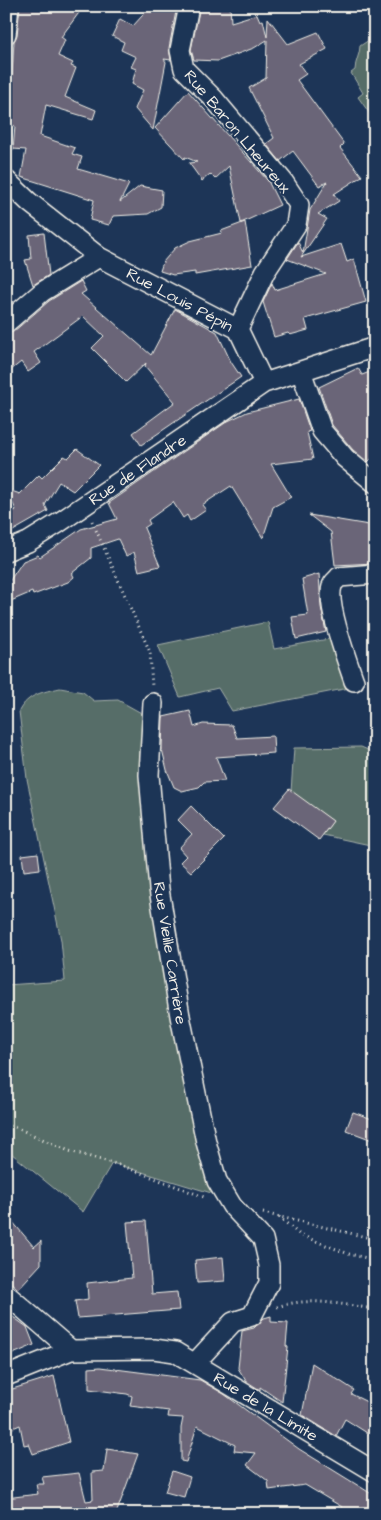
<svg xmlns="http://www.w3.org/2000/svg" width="381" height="1520" font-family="'Architects Daughter',sans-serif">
	<rect width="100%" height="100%" fill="#1d3557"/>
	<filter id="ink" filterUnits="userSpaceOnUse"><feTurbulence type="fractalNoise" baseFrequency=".02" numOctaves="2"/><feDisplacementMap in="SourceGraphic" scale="10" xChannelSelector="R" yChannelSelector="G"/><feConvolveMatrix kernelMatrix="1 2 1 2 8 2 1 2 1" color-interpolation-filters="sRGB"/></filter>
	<g filter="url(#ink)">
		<!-- green -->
		<path fill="#566d68" stroke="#a5afa8" d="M375 36V121L358 97 363 93 351 73 355 70C355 61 360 55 360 46Z
			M268 622 274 649 334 638 349 688 232 711 218 688 180 697 158 645Z
			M60 688 83 692 94 701 118 700 152 719 145 758 218 1195 112 1163 83 1212 6 1149V985L65 981 61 940 27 779 19 711C28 694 43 692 60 688Z
			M361 747 375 753V846L323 835 333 821 291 792 294 748Z"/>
		<!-- building -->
		<path fill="#6a6578" stroke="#f4f1e8" d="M20 6H84L61 37 65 40 58 56 73 63 71 66 76 68 65 97 96 110 93 119 46 105 40 136 75 148 72 154 82 157 78 169 129 184 120 202 140 186 162 190 161 207 148 214 113 216 109 225 90 220 94 200 21 177 26 150 13 149 15 126 9 125 14 41 17 35Z
			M151 6H177L169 48 171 60 164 59 166 62 153 130 135 109 143 90 132 84 136 69 131 67 136 57 121 50 124 42 112 36 120 19 133 26Z
			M200 6H230L231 22 257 14 260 21 263 20 267 37 268 18 288 44 318 32 327 49 299 64 306 74 297 80 344 144 340 148 362 176 334 194 339 201 318 214 327 219 301 257 341 244 347 262 354 259 366 302 305 319 308 330 290 335 288 333 274 337 263 302 272 283 275 290 326 274 287 259 298 242 303 253 310 210 327 182 319 186 293 151 280 161 266 144 274 138 249 88 266 78 267 40 254 48 218 61 194 60 191 50Z
			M188 91 268 181 280 205 241 223 229 166 215 179 210 174 202 181 189 163 197 162 185 157 184 159 155 128Z
			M245 222 252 265 195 275V272L173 275 160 271 163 262 175 248 190 241 222 233 221 231Z
			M44 233 49 275 33 285 25 260 31 259 29 235Z
			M81 281 86 291 81 294 151 355 175 309 217 332 231 362 241 377 141 445 133 433 175 402 145 366 146 363 126 382 92 348 104 336 83 316 34 352 41 363 28 372 21 362 6 374V334L13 332 49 301Z
			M358 368 362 375 375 370V455L368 462 353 450 332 425 319 387Z
			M299 399 310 431 307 432 313 459 271 464 291 497 273 507 263 538 231 486 202 505 206 510 190 521 187 515 183 518 173 502 148 520 150 524 144 528 160 566 139 571 134 552 126 556 118 539 91 548V558L72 573 74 577 68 582 33 595 32 592 6 603V586L23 561 38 555 40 557 81 529 117 519 109 503 228 421 247 412Z
			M77 449 99 465 73 491 59 482 45 505 48 511 6 535V515L16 510 6 489 20 494 39 475 42 478 64 456 68 458Z
			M309 515 375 526V563L335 565 331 532Z
			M319 574 321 607 326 632 296 639 292 617 308 615 302 579Z
			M190 711 194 727 203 724 232 725 237 738 273 736 274 753 216 757 225 781 204 782 199 787 182 791 174 787 167 770 162 749 163 717Z
			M289 789 333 821 319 840 274 807Z
			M191 806 224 839 191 872 180 862 186 856 179 848 192 834 178 820Z
			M38 853 40 869 24 871 22 855Z
			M353 1112 375 1120V1141L346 1130Z
			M6 1214 34 1247 41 1241V1264L18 1289 6 1278Z
			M146 1221 152 1294 177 1292 179 1310 78 1318 75 1301 88 1299 87 1283 132 1278 127 1222Z
			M223 1257 225 1281 197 1283 195 1260Z
			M6 1312 27 1327 34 1345 6 1357Z
			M271 1316V1322L288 1323 286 1346 288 1347 282 1402 260 1387V1390L246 1381 238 1368 242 1331 254 1328 264 1318Z
			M312 1363 354 1390 351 1394 375 1406V1438L345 1419 336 1436 302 1415Z
			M100 1367 200 1380 224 1394 299 1449 375 1496V1514H338L342 1507 305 1485 269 1490 268 1481 247 1465 256 1453 234 1451 235 1445 197 1426 186 1462 181 1461V1428L183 1418 168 1417 169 1411 130 1406 132 1396 127 1394 89 1389V1368Z
			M54 1376 69 1442 33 1454 29 1444 24 1445 20 1425 6 1431V1391Z
			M107 1449 138 1454 116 1514H6V1498L38 1494 36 1484H44L42 1477 79 1473 86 1501 93 1500 92 1472 104 1471Z
			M172 1471 190 1477 184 1497 165 1492Z"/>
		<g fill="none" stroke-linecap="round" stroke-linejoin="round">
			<defs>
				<path id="minor" d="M189 6 180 50 184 69 214 99 283 181 299 205 296 225 265 272 238 329
					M6 34 9 6
					M6 180 29 202 99 257 238 329 264 383
					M6 323 42 292 99 257
					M301 371 322 431 345 458 375 483
					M6 551 28 542 57 524 264 383 375 347
					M354 681C347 661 326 604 332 586 333 582 337 580 339 577L375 574
					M153 703 149 775 159 889 180 1016 206 1142 217 1181 232 1206 263 1239 269 1265V1283L252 1316 233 1322 195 1363
					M6 1294 71 1350
					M6 1376 71 1350 154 1349 175 1352 375 1472"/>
			</defs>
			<!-- minor casing -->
			<use href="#minor" stroke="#f4f1e8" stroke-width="22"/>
			<!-- path -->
			<path stroke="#f4f1e8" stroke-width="3" stroke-dasharray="1 4" stroke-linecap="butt" d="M92 521 150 652 152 687
				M6 1123 69 1151 120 1165 204 1197
				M263 1213 375 1239
				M279 1217 300 1235 349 1254 375 1260
				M277 1307C308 1296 343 1305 375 1309"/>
			<!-- minor -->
			<use href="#minor" stroke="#1d3557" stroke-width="19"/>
		</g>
	</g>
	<g text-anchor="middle" stroke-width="4" stroke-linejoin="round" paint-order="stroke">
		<!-- street labels -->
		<g font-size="16" fill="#f4f1e8" stroke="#1d3557">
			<text transform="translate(238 131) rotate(50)" y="6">Rue Baron Lheureux</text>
			<text transform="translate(180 299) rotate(28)" y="6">Rue Louis Pépin</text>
			<text transform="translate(137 469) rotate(-34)" y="6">Rue de Flandre</text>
			<text transform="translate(171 953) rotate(81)" y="6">Rue Vieille Carrière</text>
			<text transform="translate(266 1406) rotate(31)" y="6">Rue de la Limite</text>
		</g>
	</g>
	<!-- margin -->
	<rect width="381" height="1520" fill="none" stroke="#1d3557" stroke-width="25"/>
	<rect x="12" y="12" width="356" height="1495" fill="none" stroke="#f4f1e8" stroke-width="2" filter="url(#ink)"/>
</svg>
